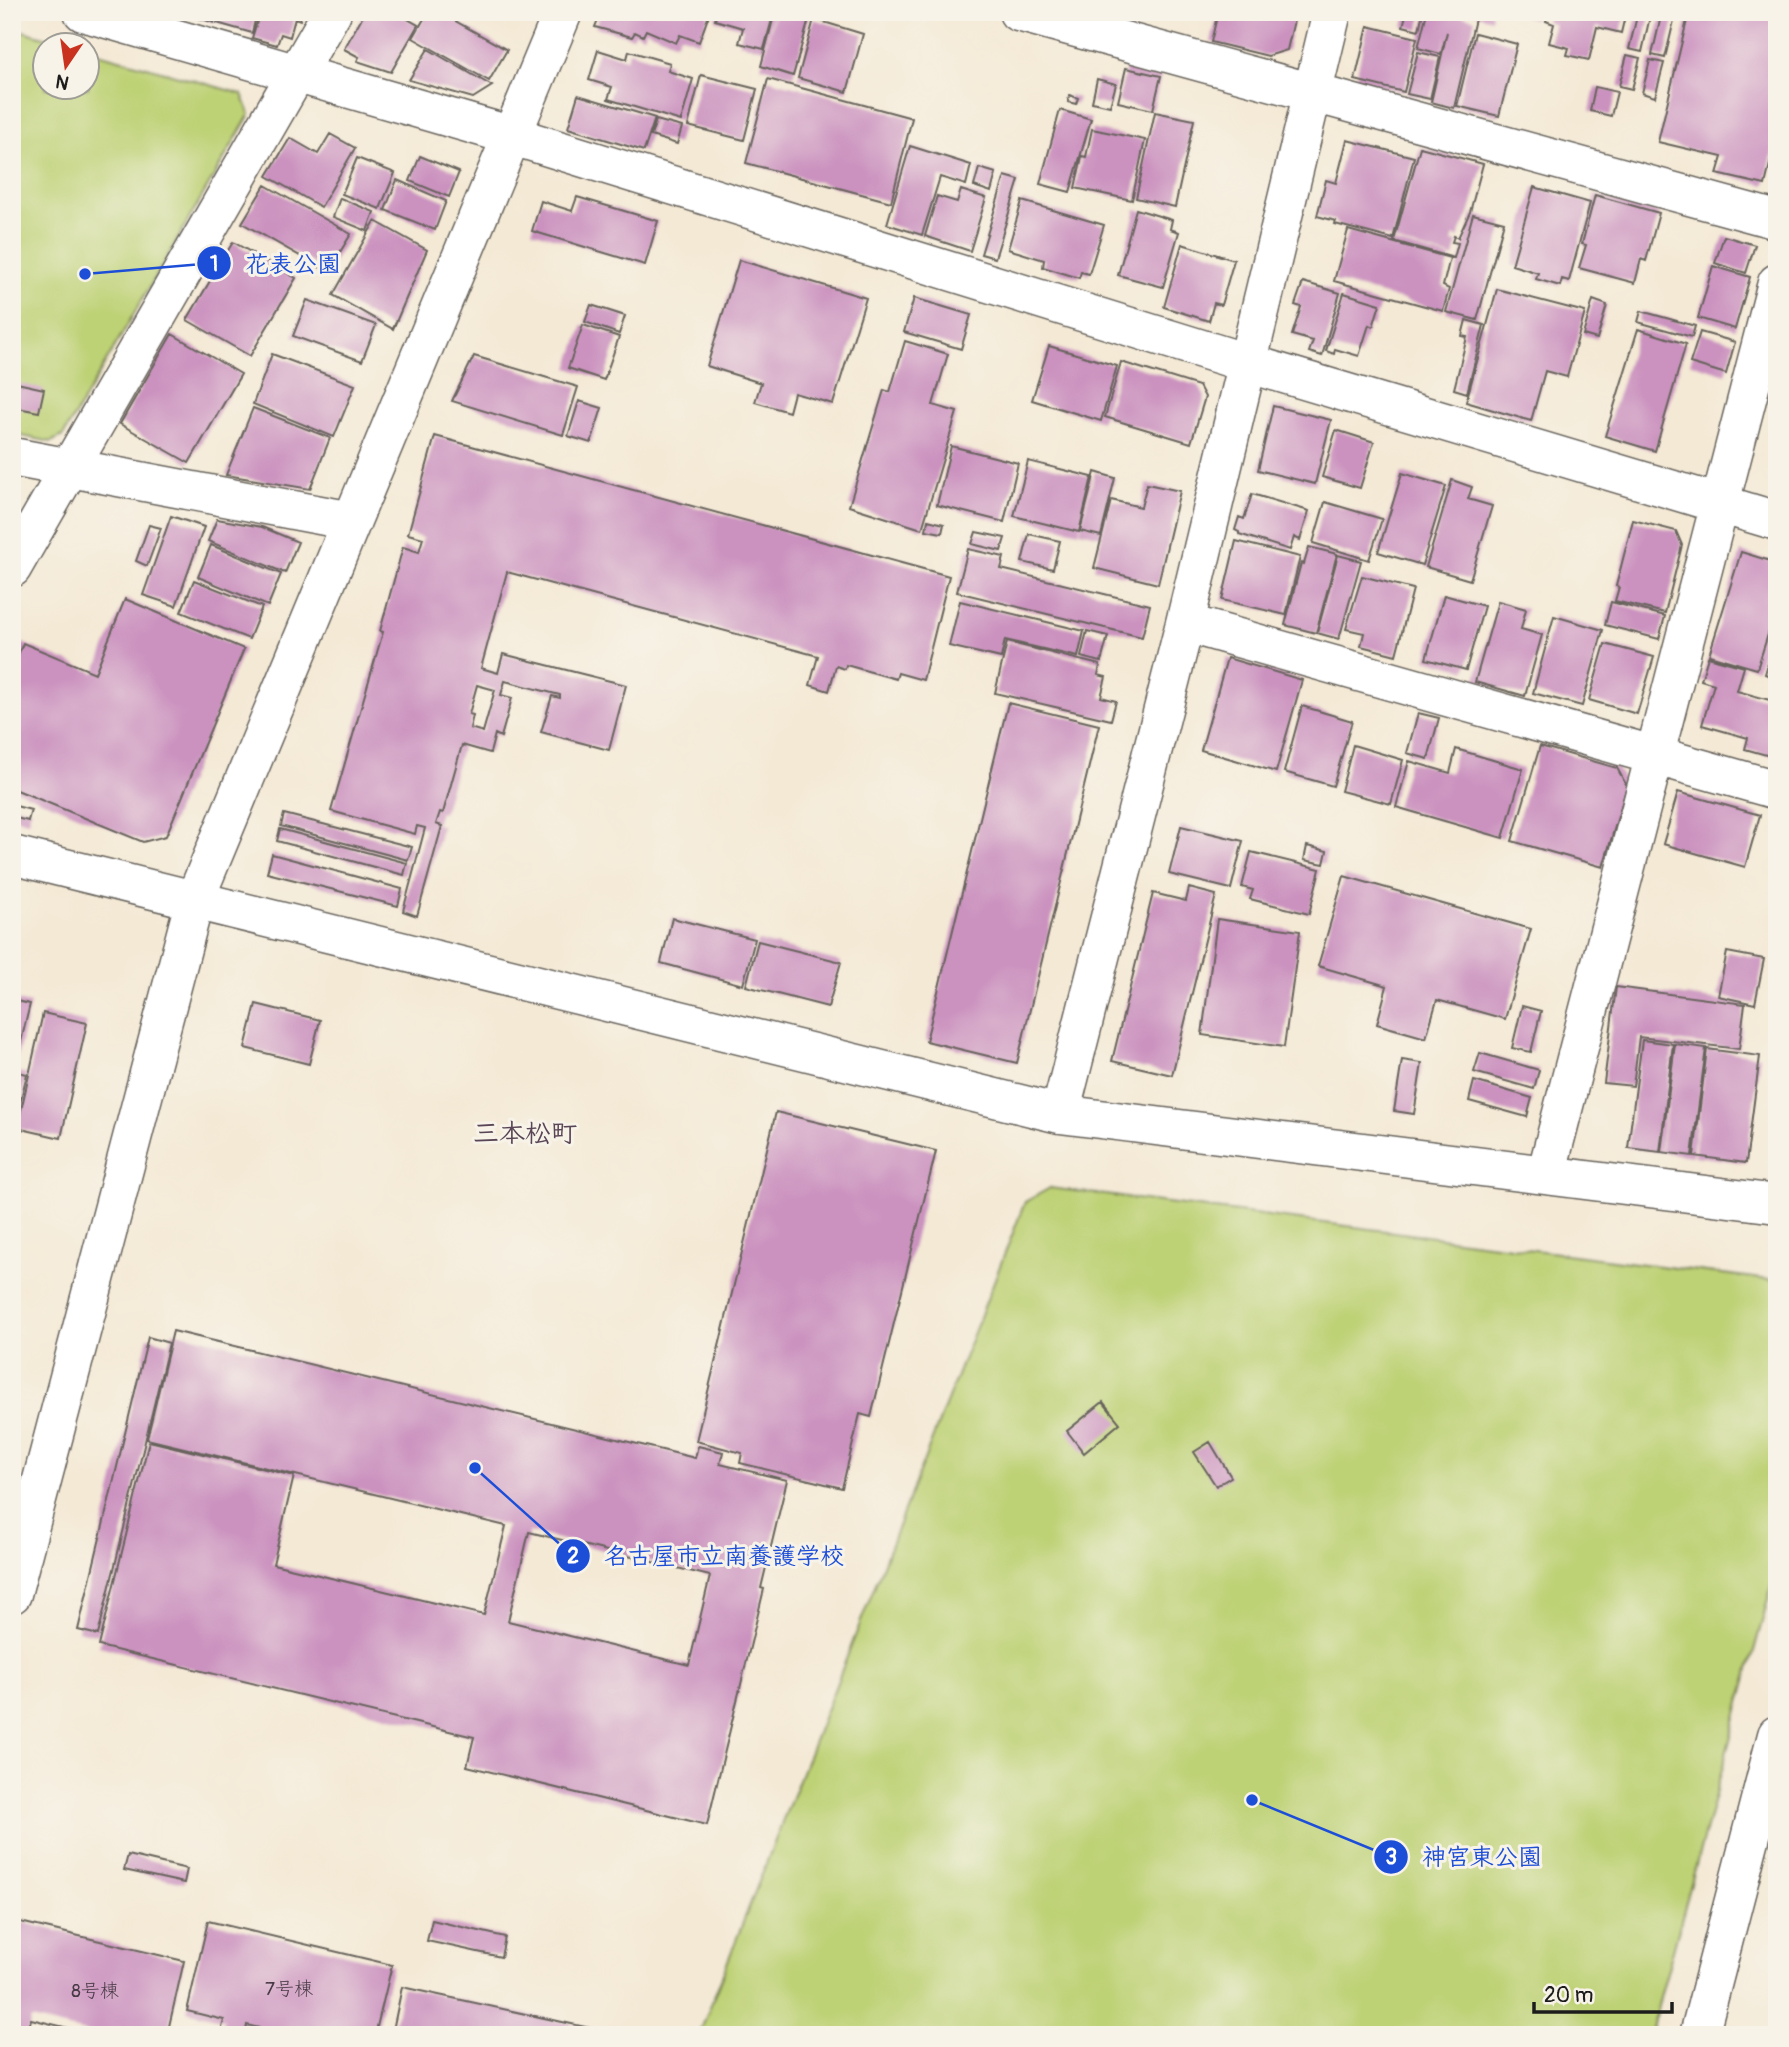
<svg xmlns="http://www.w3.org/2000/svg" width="1789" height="2047" font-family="Pangolin,'Klee One',sans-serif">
	<rect width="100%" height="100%" fill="#f7f3e8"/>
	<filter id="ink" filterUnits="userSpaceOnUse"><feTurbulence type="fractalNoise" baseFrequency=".0143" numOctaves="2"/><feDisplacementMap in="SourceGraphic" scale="14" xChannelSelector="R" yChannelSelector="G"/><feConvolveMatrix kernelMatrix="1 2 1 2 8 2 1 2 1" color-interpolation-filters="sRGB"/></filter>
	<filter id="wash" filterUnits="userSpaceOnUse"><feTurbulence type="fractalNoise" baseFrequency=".00686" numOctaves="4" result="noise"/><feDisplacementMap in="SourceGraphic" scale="28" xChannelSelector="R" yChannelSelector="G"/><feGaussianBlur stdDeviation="1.57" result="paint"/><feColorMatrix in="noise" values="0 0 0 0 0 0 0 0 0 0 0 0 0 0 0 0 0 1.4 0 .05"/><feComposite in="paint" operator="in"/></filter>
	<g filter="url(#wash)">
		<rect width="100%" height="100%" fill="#f4e9d5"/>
		<!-- green -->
		<path fill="#bdd175" stroke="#6c7648" stroke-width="2" d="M12 28 73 45 46 46V88H88V50L242 94 250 114 63 436 51 442 12 434Z
			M1050 1188 1777 1281V1566L1650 2035H699L1025 1202Z"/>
		<g id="blocks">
			<!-- building -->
			<path fill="#cb92bf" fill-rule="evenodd" d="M181 12H217L214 23Z
				M221 12H257L252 33 217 23Z
				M260 12H302L300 20 295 18 290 37 281 34 277 45 252 38Z
				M365 12H395L418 25 391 72 357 61 359 57 344 49Z
				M428 12H439L507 50 489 81 413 38Z
				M601 12H710L699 42 680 35 676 43 646 30 643 36 635 32 632 37 595 27Z
				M717 12H774L764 49 739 43 743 28 715 20Z
				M775 12H811L793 76 761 66Z
				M1218 12H1296L1287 50 1268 56 1211 42Z
				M1407 12H1423L1419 30 1403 26Z
				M1427 12H1450L1475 19 1454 108 1431 102 1447 32 1441 54 1418 48Z
				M1470 12H1492L1491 19Z
				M1509 12H1535L1534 19Z
				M1548 12H1626L1621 33 1597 27 1589 60 1567 55 1569 48 1549 43 1554 24 1546 21Z
				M1638 12H1651L1642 52 1629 49Z
				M1662 12H1676L1665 58 1652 55Z
				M1689 12H1777V135L1765 185 1717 174 1722 157 1658 142Z
				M814 19 863 34 847 92 798 78Z
				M1368 26 1417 38 1404 92 1355 80Z
				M1475 33 1517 44 1499 116 1457 106Z
				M428 49 492 86 473 98 409 80Z
				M598 50 627 59 629 51 670 63 668 71 693 79 681 121 608 99 612 87 589 80Z
				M1418 52 1440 57 1430 99 1407 94Z
				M1627 55 1640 58 1632 89 1619 86Z
				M1650 60 1664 63 1655 97 1642 93Z
				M1126 68 1161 76 1153 110 1118 102Z
				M701 75 757 89 744 140 688 126Z
				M768 79 912 118 891 202 746 163Z
				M1097 79 1116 84 1110 106 1092 102Z
				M1595 87 1617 92 1611 116 1590 111Z
				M578 95 655 118 644 151 568 128Z
				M1069 95 1078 98 1076 104 1068 102Z
				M1060 110 1091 119 1070 192 1040 184Z
				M1155 112 1194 120 1175 207 1136 198Z
				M656 120 682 127 677 144 651 136Z
				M1092 129 1145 140 1132 200 1075 188 1082 156 1086 157Z
				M330 134 355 148 321 207 267 176 290 138 318 154Z
				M1347 140 1414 157 1393 239 1335 224 1336 221 1317 216 1326 180 1336 183Z
				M910 146 971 165 966 185 940 177 922 235 887 224Z
				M1420 147 1483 164 1470 212 1458 238 1454 236 1452 242 1458 243 1454 258 1394 241Z
				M420 156 459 172 449 197 410 181Z
				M357 158 395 173 380 209 342 194Z
				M979 168 996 173 991 192 974 186Z
				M1005 176 1019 180 995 258 981 254Z
				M397 180 446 201 435 230 385 210Z
				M265 185 351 234 328 272 242 223Z
				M1534 187 1590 203 1569 281 1562 279 1560 286 1536 279 1538 273 1512 265Z
				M961 190 986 198 970 251 925 236 937 196 957 202Z
				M1595 195 1659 213 1646 261 1641 259 1635 283 1579 268 1586 245 1582 244Z
				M577 197 658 221 645 265 532 231 541 201 572 211Z
				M340 198 374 212 367 231 333 217Z
				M1022 201 1104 225 1089 274 1081 272 1079 278 1043 267 1044 260 1008 249Z
				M1136 209 1172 220 1170 229 1179 232 1163 287 1118 275Z
				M1473 214 1504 222 1477 320 1446 312Z
				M375 221 427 250 393 329 333 295Z
				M1348 230 1450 258 1443 286 1449 289 1443 311 1334 281Z
				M1724 236 1755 245 1746 273 1715 263Z
				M233 242 296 278 250 356 187 320Z
				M1182 244 1234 260 1221 305 1214 303 1209 321 1164 307Z
				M739 260 866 298 833 404 794 393 789 412 755 402 761 383 707 366Z
				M1713 266 1750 277 1735 329 1698 318Z
				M1303 282 1340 293 1322 356 1309 352 1313 341 1292 335 1301 307 1295 305Z
				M1497 289 1585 312 1567 377 1545 371 1531 421 1466 402Z
				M1344 293 1380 304 1373 327 1369 325 1359 356 1335 349 1334 354 1326 351Z
				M914 298 971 315 961 349 904 332Z
				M307 300 376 325 362 361 293 336Z
				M1593 300 1607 305 1597 339 1583 335Z
				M591 305 625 316 619 334 585 322Z
				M1641 311 1695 326 1692 337 1638 322Z
				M1466 320 1484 325 1467 393 1454 389 1467 337 1462 336Z
				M583 325 619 337 604 380 568 368Z
				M1638 329 1686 344 1655 451 1605 436Z
				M1700 332 1735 342 1726 374 1690 363Z
				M172 334 241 374 189 463 120 424Z
				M905 341 948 354 933 405 957 412 922 529 849 506 884 390 890 392Z
				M1049 346 1117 366 1101 421 1032 400Z
				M272 354 355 385 334 437 253 404Z
				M474 356 578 387 563 435 452 401Z
				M1121 362 1199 386 1205 397 1191 443 1105 417Z
				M17 383 44 389 39 412 12 407Z
				M579 401 602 408 591 443 568 436Z
				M1273 406 1331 420 1315 484 1258 470Z
				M253 408 330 438 310 489 226 475Z
				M1336 430 1374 442 1360 488 1322 477Z
				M435 436 949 576 923 680 898 673 896 679 846 665 845 669 836 666 829 691 810 685 818 656 507 572 481 668 498 673 503 654 626 685 609 750 541 732 552 696 560 698V695L505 681 501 695 512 698 501 737 495 734 490 753 462 745 443 813 440 812 436 824 442 826 417 916 403 911 425 828 417 826 415 834 331 811 383 632 380 631 403 547 419 552 423 538 408 534ZM477 685 495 690 483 732 470 728 473 715 469 714Z
				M951 446 1018 463 1004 522 937 505Z
				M1028 461 1092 477 1079 532 1014 516Z
				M1095 472 1115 478 1101 536 1080 531Z
				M1402 473 1446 486 1422 565 1378 552Z
				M1452 480 1472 487 1468 499 1492 506 1470 580 1426 567Z
				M1147 484 1180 491 1158 584 1094 568 1111 500 1141 507Z
				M1252 494 1309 511 1300 540 1294 537 1290 550 1239 534V532L1235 530 1239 517 1244 519Z
				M1325 502 1382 519 1369 560 1313 543Z
				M171 516 204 527 176 606 143 595Z
				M217 519 262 527 298 542 285 573 208 541Z
				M928 520 944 524 942 533 926 530Z
				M1633 520 1676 531 1682 545 1665 613 1615 601 1619 587 1616 586Z
				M149 525 161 528 147 566 136 561Z
				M976 532 1005 538 1001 551 972 544Z
				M1029 534 1060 541 1053 569 1022 562Z
				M1236 541 1300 557 1286 615 1222 600Z
				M211 545 281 574 268 606 198 577Z
				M1309 547 1337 554 1316 633 1285 625 1301 563 1304 564Z
				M968 549 1004 557 1001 569 1150 605 1142 637 957 592Z
				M1741 552 1777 563V606L1757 669 1709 655Z
				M1338 555 1361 561 1339 639 1317 633Z
				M1362 576 1413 589 1396 655 1361 646 1364 633 1346 629Z
				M194 580 262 607 249 639 181 612Z
				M1444 595 1484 606 1466 670 1426 659Z
				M125 599 244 649 166 836 143 842 12 788V669L23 643 95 673Z
				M960 601 1084 631 1078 657 1005 640 1001 658 949 646Z
				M1498 601 1526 609 1521 629 1542 635 1525 696 1475 682Z
				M1611 602 1665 616 1659 639 1605 625Z
				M1554 616 1603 630 1582 706 1533 693Z
				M1087 631 1108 636 1101 662 1081 657Z
				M1776 637H1777V678L1765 674Z
				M1007 642 1100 665 1098 675 1106 677 1101 697 1116 701 1111 720 995 693Z
				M1605 644 1654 657 1637 714 1589 700Z
				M1708 657 1744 667 1737 691 1777 702V758L1745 749 1748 738 1702 725 1714 684 1701 680Z
				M1227 658 1302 680 1276 772 1201 750Z
				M1008 703 1099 725 1017 1063 926 1041Z
				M1302 706 1352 721 1333 786 1284 772Z
				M1418 713 1439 718 1428 759 1407 753Z
				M1353 745 1403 760 1391 804 1341 791Z
				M1540 746 1617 768 1627 786 1603 867 1512 841Z
				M1456 749 1523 769 1503 838 1396 807 1409 761 1450 773Z
				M1678 792 1760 815 1745 867 1663 844Z
				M12 805 31 810 28 821 12 817Z
				M284 814 412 847 408 860 281 826Z
				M1181 826 1243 841 1231 889 1169 874Z
				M280 829 407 863 404 875 277 841Z
				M1307 846 1327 851 1324 864 1304 860Z
				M1251 852 1320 869 1309 914 1250 899 1253 890 1242 887Z
				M272 854 402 889 398 906 267 873Z
				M1344 876 1531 929 1505 1019 1437 1000 1426 1038 1377 1024 1387 986 1318 966Z
				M1189 888 1216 895 1172 1075 1112 1061 1153 893 1186 901Z
				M672 918 755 939 743 985 661 963Z
				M1217 919 1300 931 1284 1047 1202 1035Z
				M758 941 841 962 828 1007 746 986Z
				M1727 952 1764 959 1755 1004 1718 996Z
				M1616 987 1745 1004 1739 1049 1639 1037 1633 1086 1604 1083Z
				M12 1000 30 1004 14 1071 27 1074 17 1115 12 1114Z
				M256 1004 320 1020 309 1064 245 1048Z
				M1522 1006 1541 1011 1531 1052 1512 1048Z
				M43 1013 87 1023 61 1138 17 1128Z
				M1642 1040 1673 1044 1660 1152 1628 1148Z
				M1675 1044 1706 1048 1692 1156 1661 1152Z
				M1707 1049 1760 1056 1746 1163 1694 1156Z
				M1480 1053 1539 1070 1534 1089 1474 1072Z
				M1402 1060 1422 1063 1414 1114 1394 1111Z
				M1474 1081 1532 1098 1527 1117 1469 1101Z
				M776 1112 936 1151 871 1417 860 1414 842 1488 740 1463 742 1453 696 1441Z
				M173 1331 695 1458 698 1446 723 1452 720 1464 787 1480 761 1588 764 1589 707 1825 467 1766 474 1737 99 1646 149 1441 294 1476 273 1564 484 1615 506 1526 147 1439ZM529 1532 710 1576 689 1665 508 1621Z
				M148 1337 169 1343 98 1635 78 1630Z
				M1103 1402 1120 1423 1084 1453 1067 1431Z
				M1210 1442 1231 1477 1216 1486 1194 1452Z
				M128 1855 187 1869 184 1883 124 1870Z
				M12 1920 184 1961 167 2035H97L31 2019 27 2035H12Z
				M432 1920 505 1937 501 1957 427 1941Z
				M208 1921 392 1965 375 2035H287L247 2025 245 2035H220L224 2020 187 2011Z
				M402 1987 599 2030 598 2035H392Z"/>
		</g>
	</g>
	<g filter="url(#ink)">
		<use href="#blocks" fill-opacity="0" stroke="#68645d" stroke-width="2"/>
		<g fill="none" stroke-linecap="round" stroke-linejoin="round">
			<defs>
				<path id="street" d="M83 12 513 136 1247 363 1777 521
					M1018 12 1777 220
					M12 457 352 521
					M12 568 332 12
					M1185 623 1777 790
					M12 855 1060 1114 1777 1204
					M1060 1114 1185 623 1332 12
					M1546 1175 1777 283
					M12 1594 195 899 563 12"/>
				<path id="secondary" d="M1699 2035 1777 1735"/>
			</defs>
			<!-- street casing -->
			<use href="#street" stroke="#68645d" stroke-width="41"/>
			<!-- secondary casing -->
			<use href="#secondary" stroke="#68645d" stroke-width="41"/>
			<!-- street -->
			<use href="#street" stroke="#fff" stroke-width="38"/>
			<!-- secondary -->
			<use href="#secondary" stroke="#fff" stroke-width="38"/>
		</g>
	</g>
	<g text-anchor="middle" stroke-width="6" stroke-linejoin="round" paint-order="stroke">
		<!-- number labels -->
		<g font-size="19" fill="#483a45">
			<text x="289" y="1995">7号棟</text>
			<text x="95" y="1997">8号棟</text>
		</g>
		<!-- quarter labels -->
		<g font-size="26" font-weight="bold" fill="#594555" stroke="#f7f3e8">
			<text x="525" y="1142">三本松町</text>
		</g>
	</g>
	<!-- callouts -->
	<path fill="none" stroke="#1d4ed8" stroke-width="2.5" d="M85 274L214 263M475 1468L573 1556M1252 1800L1391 1857"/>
	<g fill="#1d4ed8" stroke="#f7f3e8" stroke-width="2.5">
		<circle cx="85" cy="274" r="7"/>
		<circle cx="475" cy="1468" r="7"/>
		<circle cx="1252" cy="1800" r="7"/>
		<circle cx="214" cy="263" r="18"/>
		<circle cx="573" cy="1556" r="18"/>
		<circle cx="1391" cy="1857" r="18"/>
	</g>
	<g font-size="21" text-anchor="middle" font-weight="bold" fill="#fff">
		<text x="214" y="271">1</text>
		<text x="573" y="1563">2</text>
		<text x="1391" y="1864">3</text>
	</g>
	<g font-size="24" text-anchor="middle" font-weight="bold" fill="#1d4ed8" stroke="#f7f3e8" stroke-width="6" stroke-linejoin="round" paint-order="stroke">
		<text x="293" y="272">花表公園</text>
		<text x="724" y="1564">名古屋市立南養護学校</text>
		<text x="1482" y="1865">神宮東公園</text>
	</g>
	<!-- margin -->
	<rect width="1789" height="2047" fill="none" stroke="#f7f3e8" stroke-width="42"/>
	<!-- north arrow -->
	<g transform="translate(66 66) rotate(193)"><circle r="33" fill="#f7f3e8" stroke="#9f9d96" stroke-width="2"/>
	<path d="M0-5L12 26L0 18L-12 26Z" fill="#c8321e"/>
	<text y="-10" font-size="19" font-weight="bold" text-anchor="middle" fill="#1c1c1c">N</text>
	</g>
	<!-- scale -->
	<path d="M1534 2002v10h138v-10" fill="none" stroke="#1c1c1c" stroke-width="3.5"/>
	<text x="1544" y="2002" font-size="21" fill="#1c1c1c" stroke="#f7f3e8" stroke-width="5" paint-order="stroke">20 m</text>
</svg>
